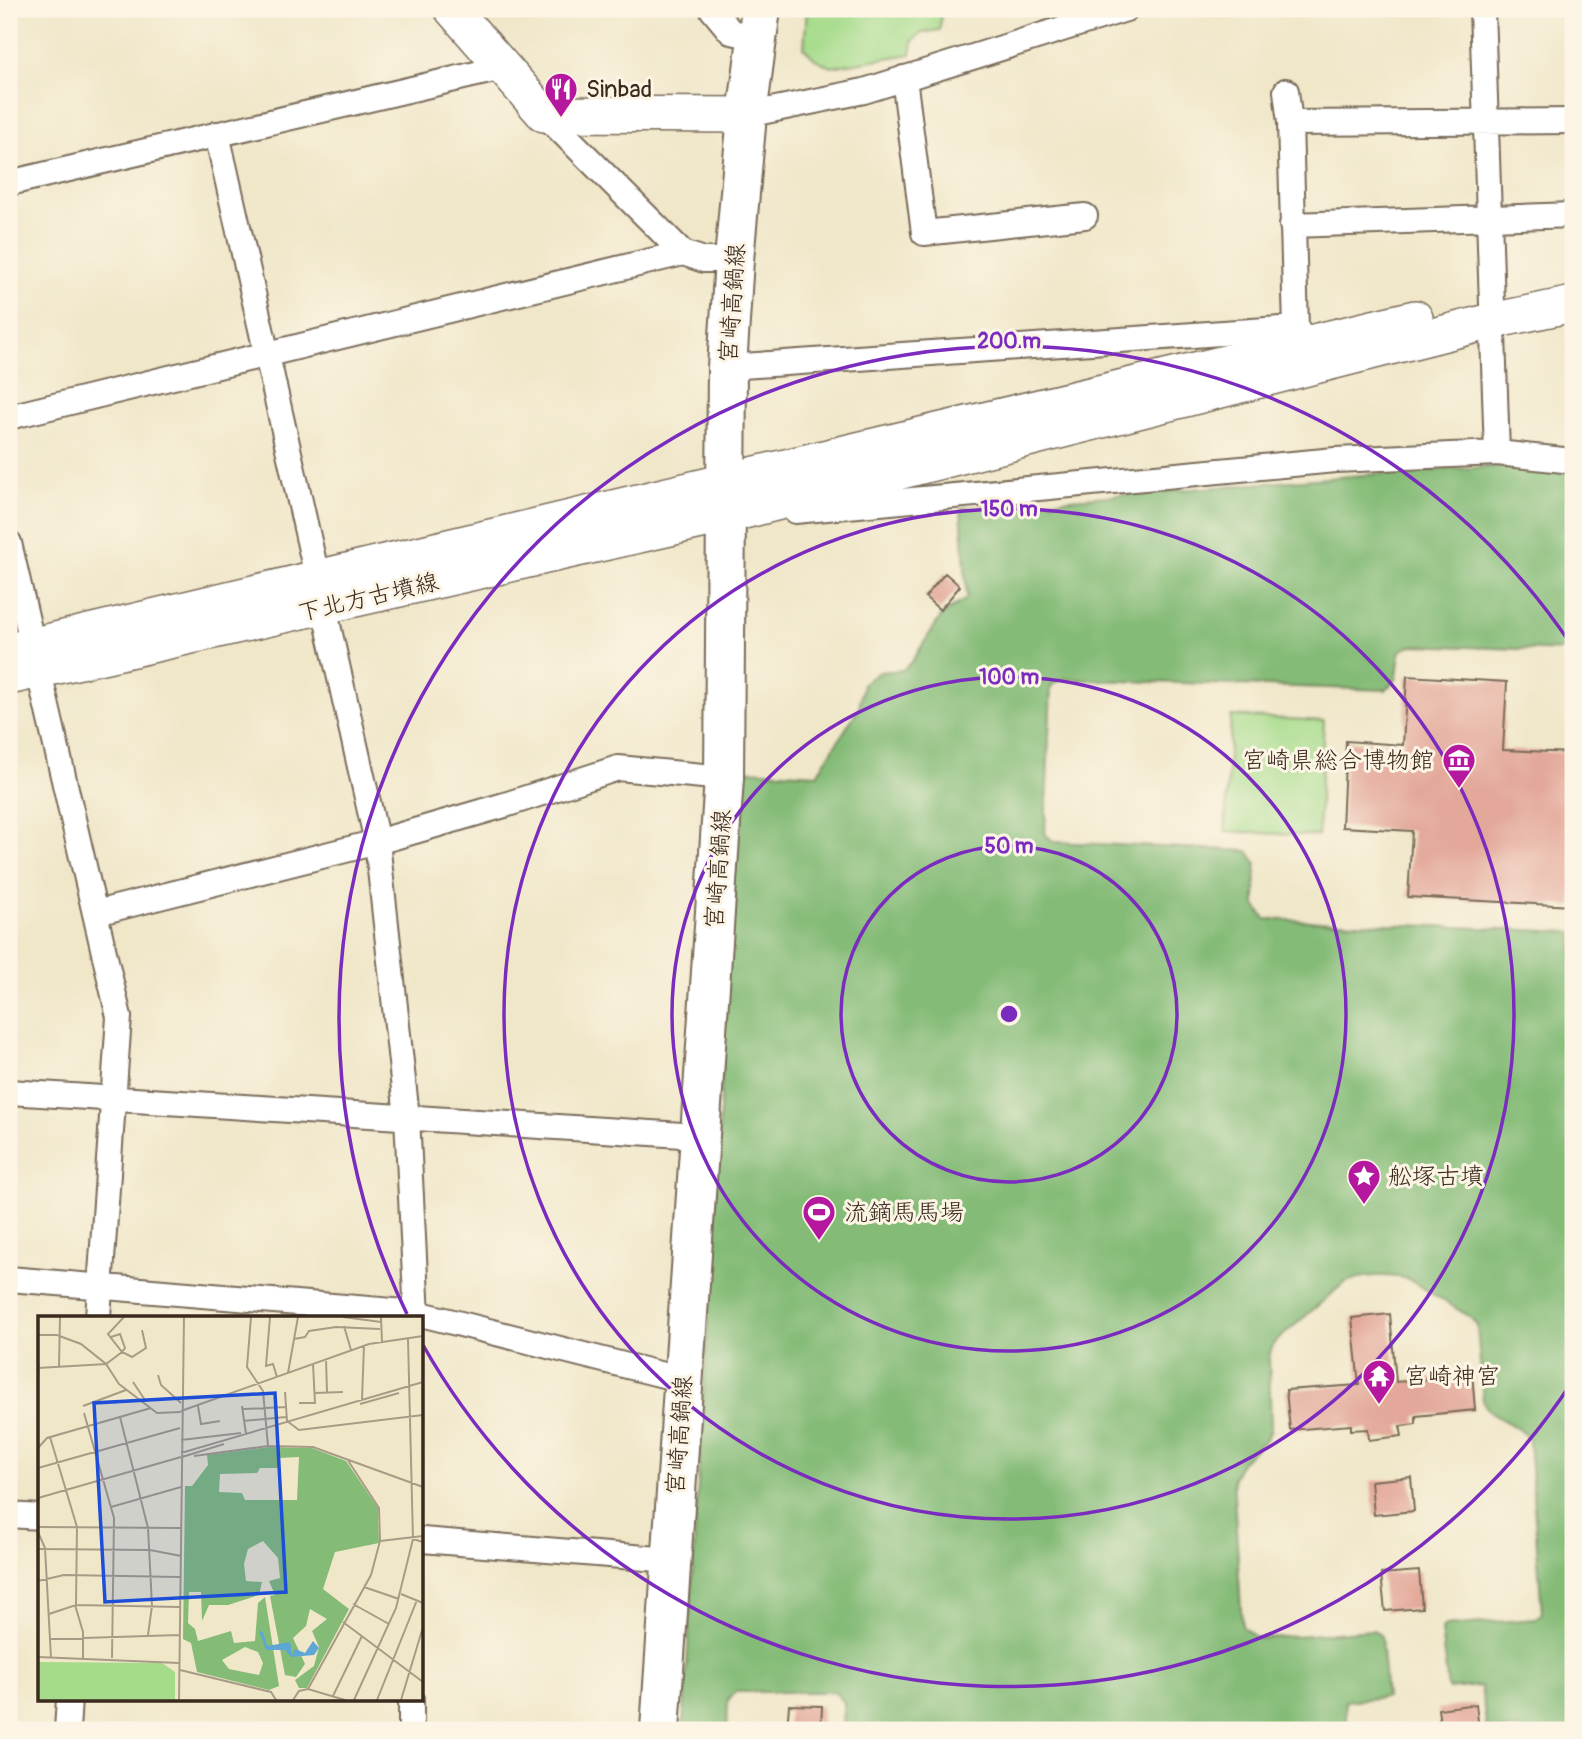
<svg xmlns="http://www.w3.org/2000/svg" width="1582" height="1739" font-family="Pangolin,'Klee One',sans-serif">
	<rect width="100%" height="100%" fill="#fcf5e5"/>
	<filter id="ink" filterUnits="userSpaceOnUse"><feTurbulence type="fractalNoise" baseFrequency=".0143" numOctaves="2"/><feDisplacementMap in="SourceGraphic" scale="14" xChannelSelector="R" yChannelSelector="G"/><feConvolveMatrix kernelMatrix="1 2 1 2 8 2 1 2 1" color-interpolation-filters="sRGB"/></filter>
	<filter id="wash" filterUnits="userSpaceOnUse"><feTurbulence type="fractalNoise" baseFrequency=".00686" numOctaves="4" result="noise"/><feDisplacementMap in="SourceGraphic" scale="28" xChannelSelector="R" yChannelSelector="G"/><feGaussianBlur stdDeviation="1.57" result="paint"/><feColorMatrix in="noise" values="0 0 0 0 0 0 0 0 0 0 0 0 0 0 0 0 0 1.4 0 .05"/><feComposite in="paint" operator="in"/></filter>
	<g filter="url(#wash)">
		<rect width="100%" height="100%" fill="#f0e7c9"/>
		<!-- green -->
		<path fill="#a6db8b" stroke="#708254" stroke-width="2" d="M807 9H941L940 30 922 33 913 40 911 54 831 67 815 59 804 48Z
			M1231 716 1324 721 1318 836 1225 831Z"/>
		<!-- forest -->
		<path fill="#84bb77" stroke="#60724a" stroke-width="2" d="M1499 466 1573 472V644L1568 651 1412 645 1400 651 1397 678 1386 690 1062 679 1051 686 1045 834 1054 842 1248 851 1256 863 1255 905 1265 919 1573 932V1730H1487L1481 1686 1448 1689 1441 1630 1445 1626 1536 1619 1542 1613 1529 1440C1515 1420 1491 1421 1483 1401L1477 1326 1470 1317 1408 1279C1390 1274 1361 1275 1344 1283L1273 1344 1269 1357 1271 1429 1267 1438 1241 1462 1233 1478 1242 1627 1258 1639 1373 1630 1381 1636 1386 1697 1345 1701 1347 1730H843L844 1702 835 1692H735L728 1700 727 1730H683L717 1172 736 784 748 770 817 774 859 708 863 683 880 672 903 670 912 661 942 615 967 598 961 508 1363 475Z"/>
		<g id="blocks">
			<!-- building -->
			<path fill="#e3a89a" d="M945 573 960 586 940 610 925 597Z
				M1407 676 1507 682 1503 750 1573 753V906L1408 897 1412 831 1342 827 1346 741 1403 745Z
				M1390 1314 1396 1382 1440 1378V1375L1472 1372 1475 1410 1416 1416V1424L1400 1426 1402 1436 1369 1440 1368 1429 1351 1430V1425L1290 1430 1286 1390 1359 1385 1352 1318Z
				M1411 1477 1414 1511 1374 1515 1371 1481Z
				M1419 1571 1422 1608 1385 1611 1381 1574Z
				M1476 1704 1479 1730H1441L1438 1709Z
				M789 1705 822 1706 821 1730H787Z"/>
		</g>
	</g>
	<g filter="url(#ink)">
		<use href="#blocks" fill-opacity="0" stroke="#7a6c5a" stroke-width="2"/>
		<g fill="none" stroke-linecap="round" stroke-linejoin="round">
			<defs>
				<path id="street" d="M712 9 731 32 757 37
					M1482 9 1497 453
					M904 78 924 233 1085 216
					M1286 91 1290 123 1296 328 1305 342
					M544 114 683 253 704 260H734
					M747 115 864 91 1126 9
					M1290 123 1573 121
					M217 134 377 842 407 1117 417 1317
					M9 183 502 68
					M1292 225 1573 215
					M727 367 1296 328
					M9 417 683 253
					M795 511 1335 460 1497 453 1573 461
					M9 543 119 1017 98 1317
					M96 913 377 842 508 804 618 768 724 778
					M9 1092 698 1136
					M9 1279 417 1313 683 1380
					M9 1515 40 1517
					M422 1540 671 1560
					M67 1730 69 1699
					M411 1730V1699"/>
				<path id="secondary" d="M452 9 544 114 747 115
					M9 651 1415 318
					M9 677 728 515 1492 321 1573 304"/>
				<path id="primary" d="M660 1730 724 778 727 367 734 260 747 115 761 9"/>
			</defs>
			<!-- street casing -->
			<use href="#street" stroke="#7a6c5a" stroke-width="28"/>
			<!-- secondary casing -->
			<use href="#secondary" stroke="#7a6c5a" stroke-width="38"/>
			<!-- primary casing -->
			<use href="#primary" stroke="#7a6c5a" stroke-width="42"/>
			<!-- street -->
			<use href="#street" stroke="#fff" stroke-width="24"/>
			<!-- secondary -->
			<use href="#secondary" stroke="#fff" stroke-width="35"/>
			<!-- primary -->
			<use href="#primary" stroke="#fff" stroke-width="38"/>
		</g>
	</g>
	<!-- distance rings -->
	<g fill="none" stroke="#7b2cbf" stroke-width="3.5">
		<circle cx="1009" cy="1014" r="168"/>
		<circle cx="1009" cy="1014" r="337"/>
		<circle cx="1009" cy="1014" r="505"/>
		<path d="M1570 1385A673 673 0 0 1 423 1345M407 1314A673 673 0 0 1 1570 643"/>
	</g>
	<!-- icons -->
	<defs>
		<symbol id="restaurant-pin" viewBox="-11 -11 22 30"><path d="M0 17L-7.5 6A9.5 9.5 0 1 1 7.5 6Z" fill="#b5179e" stroke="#fcf5e5"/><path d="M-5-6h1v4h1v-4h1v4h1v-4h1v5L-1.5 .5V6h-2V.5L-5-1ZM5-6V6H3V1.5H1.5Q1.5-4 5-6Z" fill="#fff"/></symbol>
		<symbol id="museum-pin" viewBox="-11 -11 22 30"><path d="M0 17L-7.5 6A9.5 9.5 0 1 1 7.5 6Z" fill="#b5179e" stroke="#fcf5e5"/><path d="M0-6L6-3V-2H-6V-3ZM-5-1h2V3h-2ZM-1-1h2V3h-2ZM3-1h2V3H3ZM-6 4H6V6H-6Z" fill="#fff"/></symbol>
		<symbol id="sight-pin" viewBox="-11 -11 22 30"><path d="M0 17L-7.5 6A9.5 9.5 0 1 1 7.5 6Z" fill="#b5179e" stroke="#fcf5e5"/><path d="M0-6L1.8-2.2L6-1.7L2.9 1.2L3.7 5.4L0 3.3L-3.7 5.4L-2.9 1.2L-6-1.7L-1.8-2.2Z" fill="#fff"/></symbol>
		<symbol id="stadium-pin" viewBox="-11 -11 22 30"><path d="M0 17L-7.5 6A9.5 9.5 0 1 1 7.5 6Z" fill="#b5179e" stroke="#fcf5e5"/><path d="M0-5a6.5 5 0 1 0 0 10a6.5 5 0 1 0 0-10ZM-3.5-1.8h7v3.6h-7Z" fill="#fff"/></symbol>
		<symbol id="temple-pin" viewBox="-11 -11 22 30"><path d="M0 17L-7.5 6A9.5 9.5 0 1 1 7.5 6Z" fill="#b5179e" stroke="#fcf5e5"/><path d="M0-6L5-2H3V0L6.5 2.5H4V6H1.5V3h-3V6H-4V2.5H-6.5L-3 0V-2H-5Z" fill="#fff"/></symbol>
	</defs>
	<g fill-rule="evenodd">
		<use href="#restaurant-pin" x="542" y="70" width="38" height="52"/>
		<use href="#museum-pin" x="1440" y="741" width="38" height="52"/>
		<use href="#sight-pin" x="1345" y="1157" width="38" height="52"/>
		<use href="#stadium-pin" x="800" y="1193" width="38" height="52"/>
		<use href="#temple-pin" x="1360" y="1357" width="38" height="52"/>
	</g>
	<g text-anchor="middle" stroke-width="6" stroke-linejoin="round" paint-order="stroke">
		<!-- poi labels -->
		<g font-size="24" fill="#3b2a1e" stroke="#fcf5e5" text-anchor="start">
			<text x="586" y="97">Sinbad</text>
			<text x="1434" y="768" text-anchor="end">宮崎県総合博物館</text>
			<text x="1388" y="1184">舩塚古墳</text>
			<text x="844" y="1220">流鏑馬馬場</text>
			<text x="1404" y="1384">宮崎神宮</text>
		</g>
		<!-- street labels -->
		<g font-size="24" fill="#3b2a1e" stroke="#fcf5e5">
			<text transform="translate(732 303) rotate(-86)" y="8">宮崎高鍋線</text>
			<text transform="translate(368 597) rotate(-13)" y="8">下北方古墳線</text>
			<text transform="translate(718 869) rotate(-86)" y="8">宮崎高鍋線</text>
			<text transform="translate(679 1435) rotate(-86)" y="8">宮崎高鍋線</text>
		</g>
	</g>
	<!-- overview -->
	<g transform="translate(38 1316)">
		<rect width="385" height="385" fill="#f0e7c9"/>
		<path d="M0 346 124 347 137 356V384H0Z" fill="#a6db8b"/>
		<path d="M231 131 274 132 308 145 340 192 341 227 297 236 285 273 311 293 269 372H261L257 364 276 350 281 331 274 315 289 303 272 293 268 310 255 322 267 348 258 361 247 359 232 280 237 279 231 265 242 262 240 242 225 225 210 233 206 248 208 265 224 266 221 279 190 289H171L164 305 163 276H151L150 307 157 313 160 325 193 315 196 327 217 325 220 287 227 281 241 370 231 374 159 356 153 327 145 323 147 170H154L170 149 169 139ZM261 141 259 184H207L204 177 181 176 182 158 219 157 222 152H240L241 142ZM207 331 220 336 225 347 221 359 191 353 184 344Z" fill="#84bb77" fill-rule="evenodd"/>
		<path d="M221 315 225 316 229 330 252 326 254 339 257 333 267 337 275 325 281 332 276 339 253 341 247 334H228Z" fill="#5ea6d5"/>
		<path fill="none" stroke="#a89b85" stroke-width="2" d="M213 1 209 51 225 75 230 130M232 1 228 50 235 48 239 61M305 1 343 6M343 1 344 27M306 10 313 34M0 19H19L43 28 68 48 81 68 119 97 143 96M73 21 82 18 87 32 84 36 94 41 108 32 104 14M256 23 267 21 271 15 298 11 342 13M370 23 375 223M288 43 289 76M21 51 22 1M0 52 68 48 84 36 70 18 86 1M250 57 260 1M120 59 123 69 143 87M95 66 107 84M247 76 249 105 261 114 385 99M276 77 305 76M324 84 326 29M261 87H277L275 48M322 88 361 77M45 90 88 74M160 90 163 108 182 105M204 90 208 118M205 93 248 91M143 95 331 28 385 20M46 97 76 202 74 342M82 101 110 212 114 290 110 319M205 105 248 101M12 121 39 211 38 289M143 124 203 117M0 132 9 122 113 92M143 137 385 66M156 140 230 130 275 131 385 171M144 141 186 128M0 152 142 112M0 182 143 141M73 191 143 171M0 211 143 212M0 216 7 232 13 342M342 225 385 220M0 233 112 234 143 240M0 265 26 259 142 261M326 271 361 283M363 278 385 287M315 288 351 308M37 289 45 316V342M11 298 38 289 142 291M305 306 385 366M12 323 142 319M0 341 141 347M142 354 233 376 238 384M270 373 333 259 342 225 341 192 309 143M295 380 324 320M141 384 146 1M255 384 261 375 270 373 307 384M316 384 358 292 375 223 385 226M339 384 379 284M363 384 385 311"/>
		<path fill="#1d4ed8" fill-opacity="0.15" stroke="#1d4ed8" stroke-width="3.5" d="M237 77 248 276 67 286 56 87Z"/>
		<rect width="385" height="385" fill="none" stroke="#3b2a1e" stroke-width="3.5"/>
	</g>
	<circle cx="1009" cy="1014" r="10" fill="#7b2cbf" stroke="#fcf5e5" stroke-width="3.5"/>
	<g font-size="21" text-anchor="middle" font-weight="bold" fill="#7b2cbf" stroke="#fcf5e5" stroke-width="6" stroke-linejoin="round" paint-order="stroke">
		<text x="1009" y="348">200 m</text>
		<text x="1009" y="516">150 m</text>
		<text x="1009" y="684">100 m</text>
		<text x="1009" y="853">50 m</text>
	</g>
	<!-- margin -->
	<rect width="1582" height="1739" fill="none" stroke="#fcf5e5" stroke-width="35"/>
</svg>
